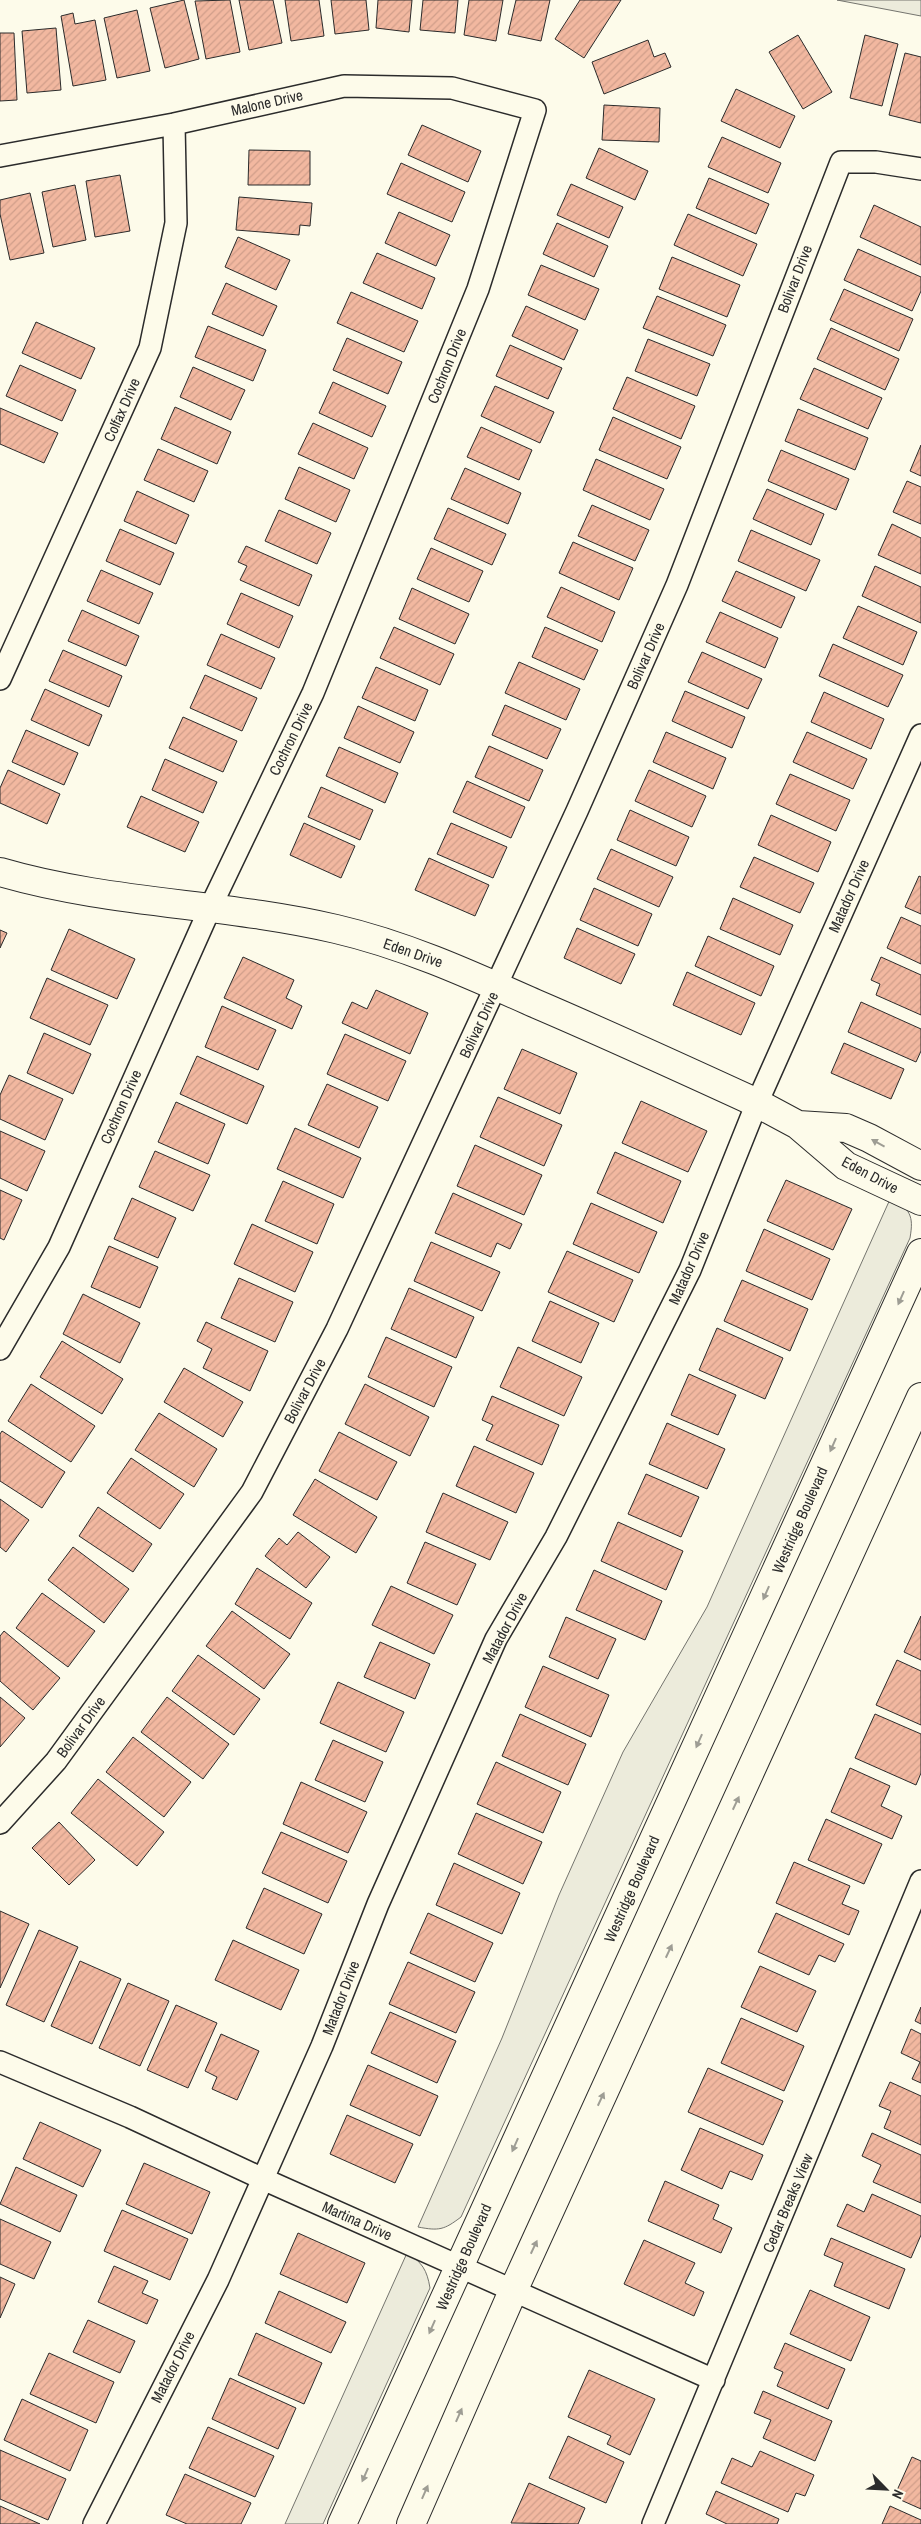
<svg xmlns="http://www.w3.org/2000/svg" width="921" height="2524" font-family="'Archivo Narrow',sans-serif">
	<defs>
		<pattern id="building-hatch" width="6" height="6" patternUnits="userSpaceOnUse" patternTransform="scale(1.25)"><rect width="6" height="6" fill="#f2b8a0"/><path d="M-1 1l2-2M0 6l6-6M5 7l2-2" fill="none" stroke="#d09e8a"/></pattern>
	</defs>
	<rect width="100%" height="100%" fill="#fdfbea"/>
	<!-- green -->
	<path fill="#ecebdb" stroke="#74746e" d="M837 0H921V16Z
		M891 1197C910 1210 914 1215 910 1238L461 2217C444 2230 439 2231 418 2227L502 2038 559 1895 623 1752 707 1607Z
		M407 2253C422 2262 427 2270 430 2288L323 2524H285Z"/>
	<!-- building -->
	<path fill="url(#building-hatch)" stroke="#2b2b2b" d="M184 0 199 59 165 68 150 8Z
		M230 0 240 52 206 59 195 1Z
		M239 0H273L282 43 249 50Z
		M285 0H319L324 36 291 41Z
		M331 0H366L369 30 335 34Z
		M378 0H412L409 32 376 28Z
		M423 0H458L455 33 420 30Z
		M469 0H503L496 41 464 35Z
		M516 0H550L541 41 508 34Z
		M580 0H621L584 58 555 39Z
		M137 10 150 71 117 78 104 18Z
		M73 13 75 24 95 20 106 80 73 86 61 16Z
		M56 28 61 90 27 93 22 31Z
		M0 33H14L17 100 0 101Z
		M798 35 832 92 803 109 769 52Z
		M865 35 898 44 882 106 850 98Z
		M648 40 654 57 665 53 671 67 604 94 592 62Z
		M905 53 921 57V123L889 115Z
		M736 89 795 116 780 148 721 121Z
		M604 105 660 108 659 142 602 140Z
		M422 125 481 151 468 182 408 155Z
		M722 137 781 163 768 193 708 167Z
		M599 148 648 171 635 200 586 178Z
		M249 150 310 151V185H248Z
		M401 163 465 192 452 222 387 194Z
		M120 175 130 231 95 237 86 181Z
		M709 178 769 204 756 234 696 208Z
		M571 184 623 207 609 238 557 215Z
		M75 185 86 240 53 247 42 192Z
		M30 193 44 253 10 260 0 214V200Z
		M239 197 312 203 310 226 300 225 299 235 236 230Z
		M874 205 921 227V265L860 237Z
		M399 212 450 235 436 266 385 243Z
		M688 214 757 244 743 276 674 245Z
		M557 223 608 246 594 277 543 254Z
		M238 237 290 260 276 290 225 267Z
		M858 249 921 277V291L912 311 844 280Z
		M377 253 435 278 422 309 363 283Z
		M672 257 740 285 727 317 659 289Z
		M541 265 599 289 585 320 528 295Z
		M226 283 277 306 263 336 212 314Z
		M844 289 913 319 899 351 830 320Z
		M351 292 418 321 404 352 337 323Z
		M657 296 726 325 713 356 643 328Z
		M526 306 578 330 564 360 512 336Z
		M36 322 95 348 81 379 22 353Z
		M208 326 266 350 253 381 195 357Z
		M831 328 899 359 885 390 817 359Z
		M347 338 402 362 388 394 333 370Z
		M648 339 710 364 697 396 635 371Z
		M510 345 562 368 548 399 496 376Z
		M20 365 76 390 62 421 6 396Z
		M193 367 245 390 231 420 180 397Z
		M814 368 882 398 868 429 800 399Z
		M627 377 695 406 681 439 613 409Z
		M333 382 386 406 372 437 319 413Z
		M495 386 554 412 540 443 481 416Z
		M175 407 231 432 217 464 161 439Z
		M0 408 58 433 44 463 0 444Z
		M798 409 868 438 855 470 785 441Z
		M613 417 681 447 667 479 599 450Z
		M313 423 368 448 354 479 298 454Z
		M481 427 532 450 519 480 467 457Z
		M921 445V476L910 471Z
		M158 449 208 471 194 502 144 480Z
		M781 450 849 479 836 510 768 481Z
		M596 459 664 489 650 520 583 490Z
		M299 467 350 490 336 522 285 499Z
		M465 468 521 493 508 524 451 499Z
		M907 481 921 487V524L893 512Z
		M767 489 824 514 811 545 753 519Z
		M137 491 189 515 176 544 124 521Z
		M592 505 649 530 635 561 578 536Z
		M448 508 506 534 492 565 434 539Z
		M279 510 331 533 317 564 265 541Z
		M892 524 921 538V574L878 555Z
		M120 529 174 553 160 585 106 561Z
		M751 530 820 560 806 591 738 561Z
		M573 542 633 568 619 600 559 573Z
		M246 546 312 575 299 606 240 580 247 566 238 562Z
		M431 548 483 571 469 602 417 579Z
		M875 566 921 587V623L862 596Z
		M101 570 153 593 139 624 87 601Z
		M736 571 795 597 781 628 722 601Z
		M561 587 615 612 602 642 547 617Z
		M412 588 469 614 455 644 399 619Z
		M241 593 293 616 279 648 227 624Z
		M858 606 917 632 903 665 843 638Z
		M82 610 139 636 126 666 68 641Z
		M720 612 778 638 765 668 706 642Z
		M394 627 454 654 440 685 380 658Z
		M545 627 598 650 584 680 532 657Z
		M221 634 275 658 261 689 207 665Z
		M833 644 903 675 888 707 819 676Z
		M63 650 122 676 109 707 49 681Z
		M702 652 762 679 748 709 688 682Z
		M519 662 580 689 566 720 505 693Z
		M376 667 428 690 415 721 362 698Z
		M205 675 257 698 242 731 190 708Z
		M45 689 102 715 89 746 31 720Z
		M685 691 745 717 732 748 672 721Z
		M824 692 884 719 871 749 811 722Z
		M505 705 561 729 547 759 492 735Z
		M358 706 414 732 400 763 344 738Z
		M183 717 237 741 223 772 169 748Z
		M26 730 78 753 64 785 12 762Z
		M666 732 726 758 713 789 653 762Z
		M807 732 867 759 853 789 793 762Z
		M489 746 543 770 529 801 475 777Z
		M339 747 398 773 385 803 326 776Z
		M165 759 217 782 203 813 152 790Z
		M8 770 60 794 47 824 0 803V788Z
		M649 770 706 796 692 827 635 801Z
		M790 774 850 800 836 831 776 804Z
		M467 781 525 807 511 838 453 812Z
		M321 787 373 810 360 840 308 817Z
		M141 796 199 822 185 852 127 827Z
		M630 810 689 837 676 866 617 840Z
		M771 815 831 842 818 872 758 845Z
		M304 823 355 846 341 878 290 855Z
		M451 823 507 847 493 878 437 854Z
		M611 849 673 877 659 907 597 879Z
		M754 857 814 883 800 913 740 887Z
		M429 858 489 885 475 916 415 890Z
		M919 876 921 877V914L905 907Z
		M594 888 652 914 638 946 580 920Z
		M733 898 793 925 780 955 720 929Z
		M901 917 921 926V964L887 948Z
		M577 928 635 954 621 984 564 958Z
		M69 929 135 959 117 999 51 970Z
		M0 930 7 933 0 948Z
		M708 936 774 966 761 996 695 966Z
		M243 957 294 980 286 998 302 1006 292 1029 224 998Z
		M881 957 921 975V1015L876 995 880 984 871 980Z
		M687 972 755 1003 741 1035 673 1005Z
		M47 978 108 1005 90 1045 30 1018Z
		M376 990 428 1013 410 1054 342 1023 352 1002 367 1009Z
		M861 1002 921 1029V1051L916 1062 848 1032Z
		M222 1006 276 1030 258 1070 205 1047Z
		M44 1033 91 1054 73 1094 27 1073Z
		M345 1034 406 1061 388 1101 327 1074Z
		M844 1043 904 1069 891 1099 831 1073Z
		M522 1049 577 1073 560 1114 504 1089Z
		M197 1056 264 1086 247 1124 180 1094Z
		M9 1075 63 1099 45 1140 0 1119V1095Z
		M327 1084 378 1107 359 1148 308 1125Z
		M498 1097 562 1125 544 1166 480 1137Z
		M641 1101 707 1131 688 1172 622 1143Z
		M176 1102 225 1124 208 1164 158 1142Z
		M295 1128 361 1158 343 1198 277 1169Z
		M0 1131 45 1151 27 1191 0 1178Z
		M475 1145 542 1175 524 1215 457 1186Z
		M155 1151 210 1175 193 1211 139 1187Z
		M615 1152 681 1181 663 1223 597 1193Z
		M786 1180 852 1209 833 1250 767 1221Z
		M283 1181 334 1204 317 1244 265 1221Z
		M0 1190 22 1200 4 1240 0 1238Z
		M453 1193 522 1224 510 1249 497 1243 491 1257 435 1233Z
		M132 1198 176 1218 158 1258 114 1239Z
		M591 1203 657 1232 639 1273 573 1244Z
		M252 1224 313 1252 295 1292 234 1264Z
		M764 1229 830 1259 812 1300 746 1271Z
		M431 1242 500 1272 482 1311 414 1281Z
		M109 1246 158 1267 140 1308 91 1287Z
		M567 1251 633 1280 614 1322 548 1292Z
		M239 1278 293 1302 275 1342 221 1318Z
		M742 1280 808 1309 790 1351 724 1321Z
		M409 1288 474 1317 456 1358 391 1329Z
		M83 1294 140 1323 120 1363 63 1334Z
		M550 1301 599 1323 581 1363 532 1341Z
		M206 1322 268 1351 250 1391 203 1368 212 1349 197 1341Z
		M717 1328 783 1358 765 1399 699 1370Z
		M386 1337 452 1367 434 1407 368 1377Z
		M62 1341 123 1379 102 1414 40 1377Z
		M518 1347 582 1377 564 1416 500 1387Z
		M184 1368 243 1402 223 1437 164 1402Z
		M689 1374 736 1395 718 1435 671 1415Z
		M31 1384 95 1426 71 1462 8 1421Z
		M365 1384 429 1417 410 1456 345 1424Z
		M492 1396 559 1425 542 1465 486 1440 493 1425 482 1420Z
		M159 1413 217 1449 194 1487 135 1450Z
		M667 1423 725 1449 707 1489 649 1464Z
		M2 1431 65 1472 42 1508 0 1481V1434Z
		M339 1432 397 1462 377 1500 319 1471Z
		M474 1446 534 1473 516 1513 456 1486Z
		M131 1458 184 1494 160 1529 107 1493Z
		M646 1474 699 1497 681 1537 628 1514Z
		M315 1479 377 1517 356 1553 293 1515Z
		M443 1493 508 1522 490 1560 426 1532Z
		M0 1499 29 1520 6 1552 0 1547Z
		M98 1507 152 1544 133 1572 79 1536Z
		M618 1522 683 1551 666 1590 601 1561Z
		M298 1532 330 1557 306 1588 265 1556 279 1538 287 1545Z
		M425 1542 476 1564 457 1605 407 1583Z
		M73 1547 129 1589 104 1623 48 1580Z
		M257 1568 312 1603 290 1639 235 1604Z
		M594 1570 662 1601 645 1640 576 1610Z
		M391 1586 453 1615 434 1654 372 1625Z
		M42 1593 95 1631 68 1667 16 1628Z
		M232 1611 290 1654 264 1689 206 1646Z
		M921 1616V1660L904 1652Z
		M566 1617 616 1639 598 1679 549 1657Z
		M4 1631 60 1678 33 1710 0 1681V1636Z
		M380 1642 430 1664 415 1699 364 1677Z
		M198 1655 260 1699 234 1735 172 1691Z
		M897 1660 921 1671V1725L876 1705Z
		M543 1666 609 1695 591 1737 525 1707Z
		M338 1682 404 1712 386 1752 320 1723Z
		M0 1697 25 1718 0 1747Z
		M167 1697 229 1744 203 1779 141 1732Z
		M520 1714 586 1744 568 1785 502 1756Z
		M875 1714 921 1734V1773L916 1785 855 1758Z
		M133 1737 191 1782 164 1817 106 1772Z
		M333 1740 383 1762 365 1802 315 1780Z
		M496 1762 561 1792 543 1833 477 1804Z
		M850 1768 890 1786 881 1806 902 1816 892 1839 831 1812Z
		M98 1779 164 1832 137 1866 71 1813Z
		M301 1782 367 1812 348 1853 283 1824Z
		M476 1813 542 1842 523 1884 458 1854Z
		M826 1819 882 1844 864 1884 808 1860Z
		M59 1822 95 1860 69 1885 32 1848Z
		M281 1832 347 1861 328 1903 262 1873Z
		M794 1862 850 1886 842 1904 859 1911 849 1935 776 1903Z
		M454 1863 520 1893 502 1934 436 1905Z
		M264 1888 322 1914 304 1954 246 1928Z
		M0 1911 29 1924 0 1988Z
		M428 1913 493 1943 475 1982 410 1953Z
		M776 1913 844 1944 835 1962 819 1955 809 1975 758 1952Z
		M39 1930 78 1947 44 2022 6 2005Z
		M233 1940 299 1970 281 2010 215 1980Z
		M80 1961 121 1979 92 2044 51 2026Z
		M408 1962 475 1992 456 2033 389 2004Z
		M760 1966 816 1991 797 2032 741 2007Z
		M128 1983 169 2001 140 2066 99 2048Z
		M176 2005 217 2023 188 2088 147 2070Z
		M921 2007V2024L915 2021Z
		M390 2012 456 2041 437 2083 371 2053Z
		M741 2018 804 2046 784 2091 721 2063Z
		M911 2029 921 2034V2083L912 2079 920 2062 901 2053Z
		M221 2034 259 2051 237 2100 212 2089 217 2077 205 2071Z
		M368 2065 438 2096 420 2136 350 2105Z
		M708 2068 783 2101 763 2145 688 2112Z
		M890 2082 921 2096V2145L884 2128 891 2111 879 2106Z
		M347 2115 413 2144 395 2183 330 2154Z
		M40 2122 101 2150 83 2187 23 2159Z
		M700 2128 763 2155 752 2180 730 2171 722 2189 681 2170Z
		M872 2133 921 2155V2203L873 2182 881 2165 862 2156Z
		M144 2163 210 2192 192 2234 126 2204Z
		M16 2167 77 2195 60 2232 0 2204Z
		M665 2181 719 2205 713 2219 732 2228 721 2253 648 2221Z
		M872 2194 921 2216V2235L911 2258 837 2226 847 2204 864 2212Z
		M122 2210 188 2239 170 2280 104 2251Z
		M0 2219 51 2242 34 2279 0 2264Z
		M298 2233 365 2263 347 2303 280 2274Z
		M831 2238 905 2269 889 2309 834 2286 843 2263 824 2255Z
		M644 2240 695 2263 685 2283 704 2292 694 2316 624 2284Z
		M114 2266 148 2281 142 2293 158 2300 147 2324 98 2302Z
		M0 2277 15 2284 0 2318Z
		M810 2290 870 2317 851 2361 790 2334Z
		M279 2291 346 2322 331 2353 265 2323Z
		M88 2320 135 2341 120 2373 73 2352Z
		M256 2333 322 2363 304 2404 238 2375Z
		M785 2343 845 2369 828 2409 777 2386 783 2372 774 2368Z
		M49 2353 114 2382 96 2423 30 2394Z
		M589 2370 655 2399 630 2455 607 2444 611 2436 568 2417Z
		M230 2378 296 2408 278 2449 212 2419Z
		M763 2391 832 2421 815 2461 763 2438 771 2420 754 2413Z
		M22 2399 88 2430 70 2471 4 2440Z
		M208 2427 274 2456 255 2497 189 2468Z
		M568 2436 624 2462 606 2503 549 2478Z
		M0 2450 66 2479 48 2520 0 2499Z
		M760 2451 814 2475 805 2496 796 2493 788 2512 721 2483 732 2458 752 2467Z
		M912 2457 921 2461V2509L894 2497Z
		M185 2474 251 2503 241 2524H187L166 2515Z
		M529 2483 585 2508 578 2524 511 2523Z
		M716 2491 779 2519 777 2524H727L706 2514Z
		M0 2506 40 2524H0Z
		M890 2506 921 2520V2524H882Z"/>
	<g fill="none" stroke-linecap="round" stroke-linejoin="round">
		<defs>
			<path id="street" d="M0 156 174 124 344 86 452 88 535 110 478 289 313 693 211 906 59 1247 0 1349
				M0 679 150 348 176 223 174 124
				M0 1823 56 1761 252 1492 337 1329 577 811 677 585 841 162H876L921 169
				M0 2062 130 2117 263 2179 714 2380
				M94 2524 218 2280 322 2046 378 1904 496 1639 556 1537 690 1270 757 1103 921 735
				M653 2524 921 1881"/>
			<path id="secondary" d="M0 872C109 904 225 903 336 929 405 945 469 974 534 1003 609 1035 683 1069 757 1103L798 1125 846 1166 921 1201
				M798 1125 846 1128 869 1138 921 1166
				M342 2524 921 1253
				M411 2524 513 2291 921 1397"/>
		</defs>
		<!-- street casing -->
		<use href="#street" stroke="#2b2b2b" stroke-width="24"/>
		<!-- secondary casing -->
		<use href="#secondary" stroke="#2b2b2b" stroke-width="30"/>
		<!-- street -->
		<use href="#street" stroke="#fdfbea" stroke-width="21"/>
		<!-- secondary -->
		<use href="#secondary" stroke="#fdfbea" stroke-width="28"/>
	</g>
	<!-- one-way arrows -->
	<defs><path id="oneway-solid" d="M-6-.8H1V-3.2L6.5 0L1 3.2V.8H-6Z" transform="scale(1.25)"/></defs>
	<g fill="#9e9d94">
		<use href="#oneway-solid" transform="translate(878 1143) rotate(-151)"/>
		<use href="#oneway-solid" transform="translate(901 1298) rotate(114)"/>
		<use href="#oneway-solid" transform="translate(833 1445) rotate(114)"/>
		<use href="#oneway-solid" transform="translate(766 1593) rotate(114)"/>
		<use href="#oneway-solid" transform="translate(699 1741) rotate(114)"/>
		<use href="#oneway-solid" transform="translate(736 1803) rotate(-65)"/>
		<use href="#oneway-solid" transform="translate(669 1951) rotate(-65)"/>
		<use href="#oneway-solid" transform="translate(601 2099) rotate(-65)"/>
		<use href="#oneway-solid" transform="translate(515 2145) rotate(114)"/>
		<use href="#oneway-solid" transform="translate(534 2247) rotate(-65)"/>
		<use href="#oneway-solid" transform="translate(432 2327) rotate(114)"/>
		<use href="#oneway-solid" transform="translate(459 2415) rotate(-66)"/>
		<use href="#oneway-solid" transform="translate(365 2475) rotate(114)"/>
		<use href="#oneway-solid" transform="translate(425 2492) rotate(-66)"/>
	</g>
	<g text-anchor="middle" stroke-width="4" stroke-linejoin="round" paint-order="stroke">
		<!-- street labels -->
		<g font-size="15" fill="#2b2b2b" stroke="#fdfbea">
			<text transform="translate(267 103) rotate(-13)" y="5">Malone Drive</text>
			<text transform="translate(795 279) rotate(-69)" y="5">Bolivar Drive</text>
			<text transform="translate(447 366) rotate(-68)" y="5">Cochron Drive</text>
			<text transform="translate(122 410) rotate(-66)" y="5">Colfax Drive</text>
			<text transform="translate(646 656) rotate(-66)" y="5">Bolivar Drive</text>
			<text transform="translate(291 739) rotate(-64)" y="5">Cochron Drive</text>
			<text transform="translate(849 896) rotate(-66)" y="5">Matador Drive</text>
			<text transform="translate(413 953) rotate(19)" y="5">Eden Drive</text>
			<text transform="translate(479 1025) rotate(-65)" y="5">Bolivar Drive</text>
			<text transform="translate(121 1107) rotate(-66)" y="5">Cochron Drive</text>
			<text transform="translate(870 1175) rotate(28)" y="5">Eden Drive</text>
			<text transform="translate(689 1268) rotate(-66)" y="5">Matador Drive</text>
			<text transform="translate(305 1391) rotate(-62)" y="5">Bolivar Drive</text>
			<text transform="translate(800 1520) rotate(-66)" y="5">Westridge Boulevard</text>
			<text transform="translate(505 1628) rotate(-62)" y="5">Matador Drive</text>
			<text transform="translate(81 1727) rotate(-54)" y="5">Bolivar Drive</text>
			<text transform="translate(632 1889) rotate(-66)" y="5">Westridge Boulevard</text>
			<text transform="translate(341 1998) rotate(-69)" y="5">Matador Drive</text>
			<text transform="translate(788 2203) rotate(-67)" y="5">Cedar Breaks View</text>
			<text transform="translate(357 2221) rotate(24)" y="5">Martina Drive</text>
			<text transform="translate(464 2257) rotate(-66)" y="5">Westridge Boulevard</text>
			<text transform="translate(173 2367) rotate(-63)" y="5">Matador Drive</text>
		</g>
	</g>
	<!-- north arrow -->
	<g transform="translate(886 2489) rotate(114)" stroke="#fdfbea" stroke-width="4" paint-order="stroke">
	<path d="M0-4L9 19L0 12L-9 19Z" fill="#2b2b2b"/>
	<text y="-8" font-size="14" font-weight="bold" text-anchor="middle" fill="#2b2b2b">N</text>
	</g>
</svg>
